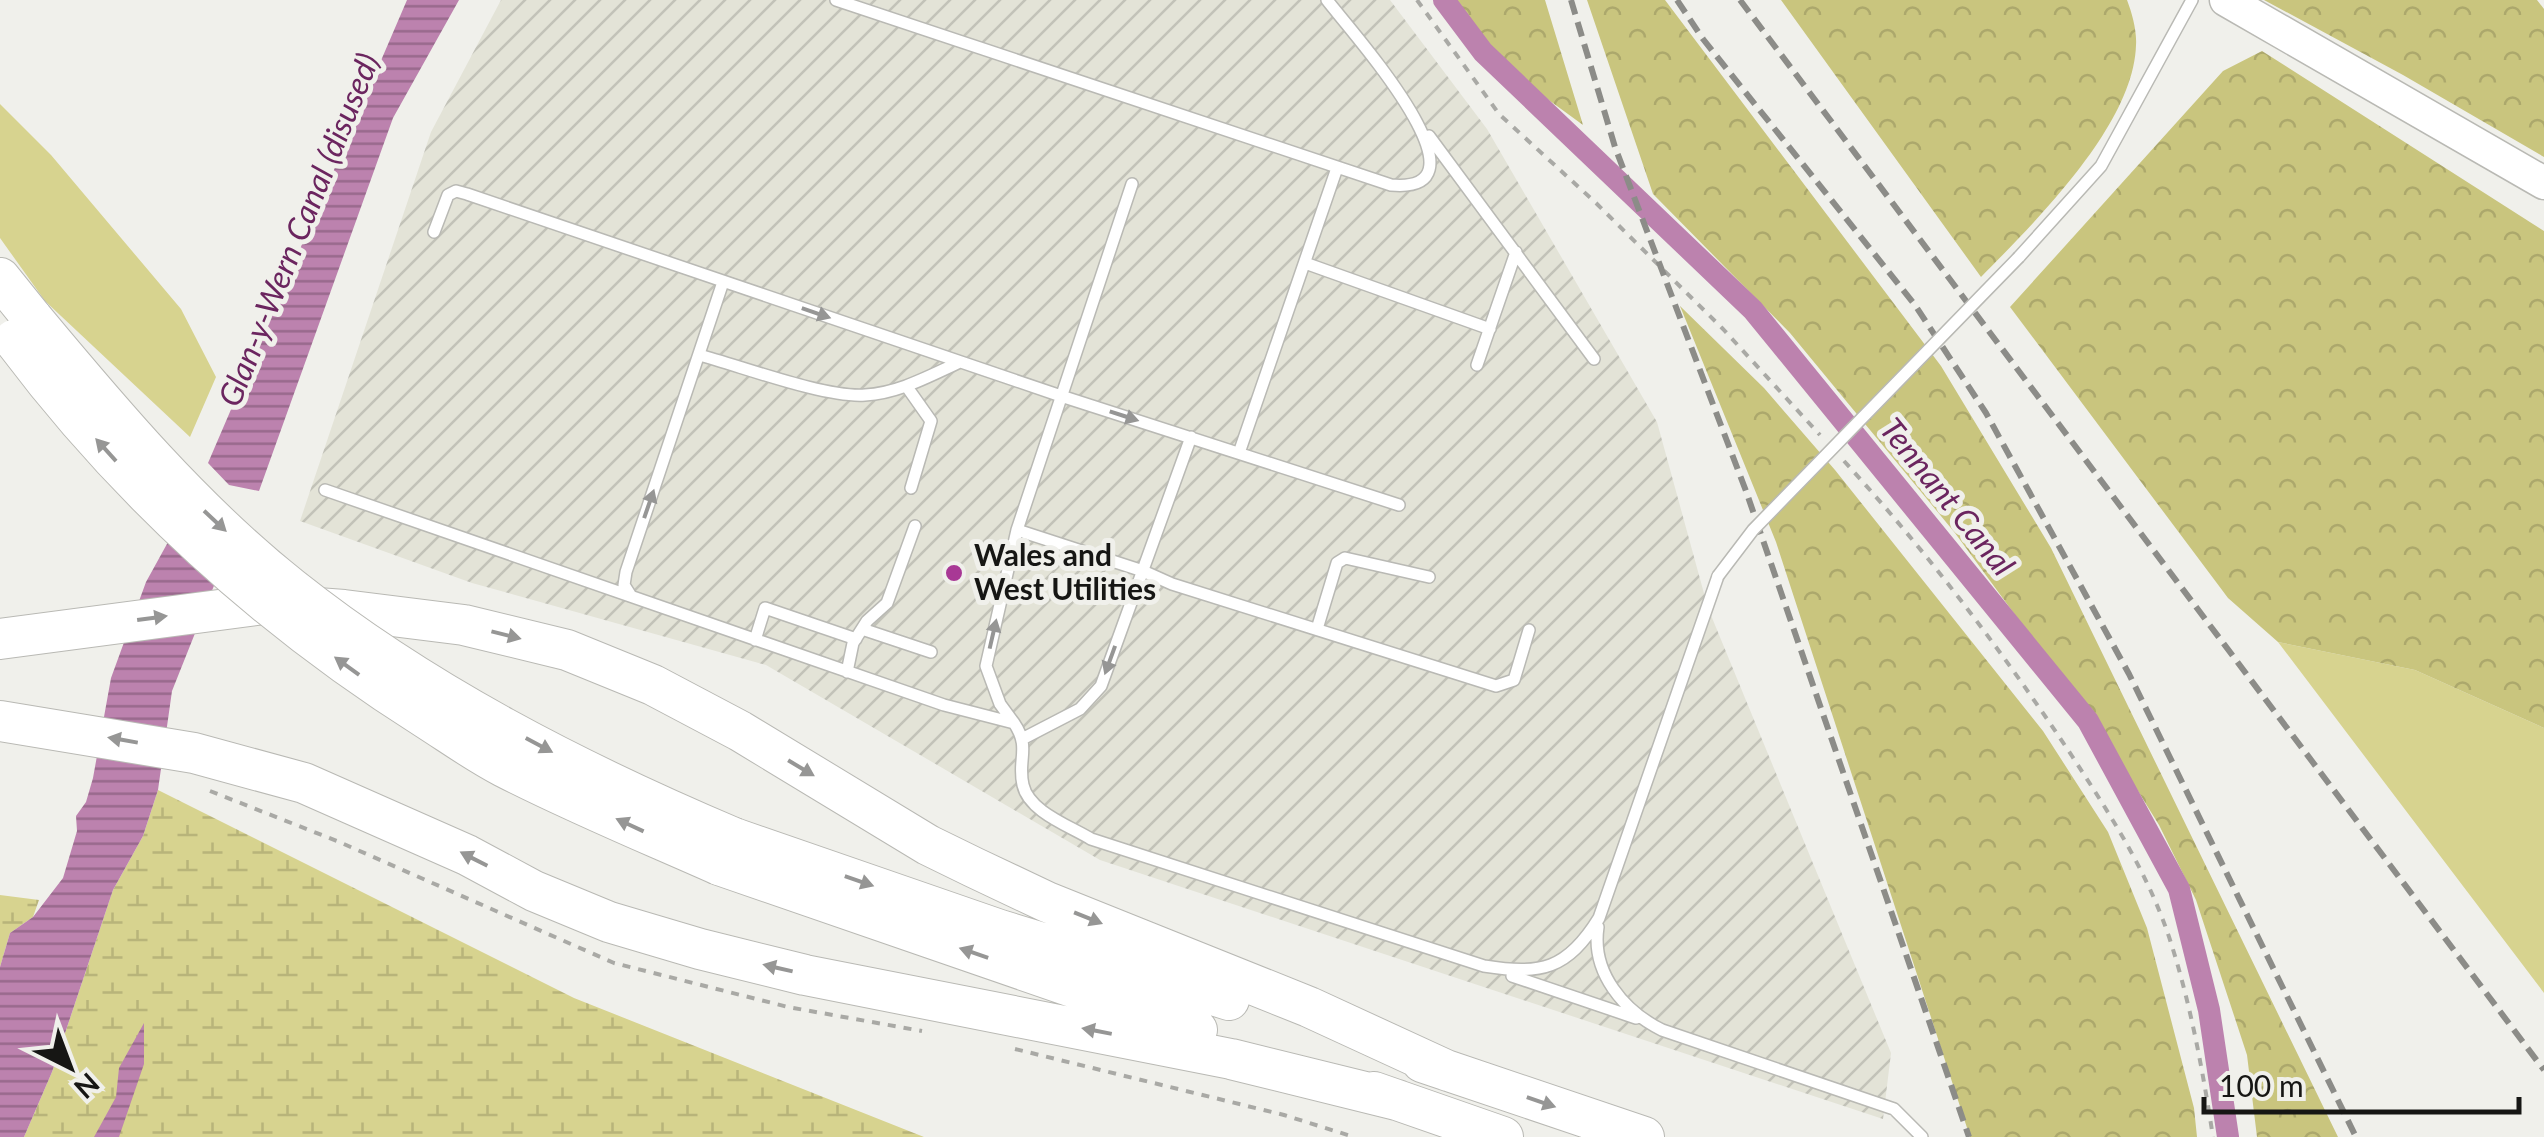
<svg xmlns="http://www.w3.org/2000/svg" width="2544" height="1137" font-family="Lato,sans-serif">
	<defs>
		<pattern id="industrial-furrows" width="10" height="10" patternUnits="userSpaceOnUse" patternTransform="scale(2.5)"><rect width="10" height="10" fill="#e3e3d7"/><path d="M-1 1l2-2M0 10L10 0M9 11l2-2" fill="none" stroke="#c2c2b8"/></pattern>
		<pattern id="forest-crowns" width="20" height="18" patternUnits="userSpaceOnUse" patternTransform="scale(2.5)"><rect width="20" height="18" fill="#c9c57e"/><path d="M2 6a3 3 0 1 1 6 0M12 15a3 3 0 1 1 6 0" fill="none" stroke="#aca86c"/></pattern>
		<pattern id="wetland-marsh" width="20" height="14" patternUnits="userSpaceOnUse" patternTransform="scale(2.5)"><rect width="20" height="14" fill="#d7d38f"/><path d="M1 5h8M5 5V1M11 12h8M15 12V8" fill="none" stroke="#b8b47a"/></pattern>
		<pattern id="water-rules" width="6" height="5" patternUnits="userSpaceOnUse" patternTransform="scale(2.5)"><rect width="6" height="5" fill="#bc82ae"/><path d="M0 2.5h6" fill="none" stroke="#98698c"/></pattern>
	</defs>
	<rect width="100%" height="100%" fill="#f0f0eb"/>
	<!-- industrial -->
	<path fill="url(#industrial-furrows)" d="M501 0H1390L1487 129 1657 422 1708 608 1891 1053 1883 1119 1100 860 766 665 472 583 300 521 431 132Z"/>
	<!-- green -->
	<path fill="#d7d38f" d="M0 104 51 155 181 309 216 377 190 437 45 301 0 238Z
		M2278 642 2415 670 2544 728V993Z"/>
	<!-- forest -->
	<path fill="url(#forest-crowns)" d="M1444 0H1545L1583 125 1483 52Z
		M1587 0H1665L1941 366 2051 548 2338 1137H2257L2247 1055 2196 900 2159 825 2104 736 1955 533 1790 333 1653 194Z
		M1781 0H2127C2132 13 2137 31 2136 45 2134 125 2035 222 1981 277Z
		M2264 0H2537L2544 9V157L2403 75Z
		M2262 51 2544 231V728L2415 670 2278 642 2228 598 2010 307 2223 71Z
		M1680 306 1764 388 1835 470 2043 731 2108 832 2147 928 2194 1108 2197 1137H1970L1776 542Z"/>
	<!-- wetland -->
	<path fill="url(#wetland-marsh)" d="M158 790 574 998 924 1137H24L52 1072 113 890 143 836Z
		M0 895 39 900 33 917 10 933 0 967Z"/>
	<!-- water -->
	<path fill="url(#water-rules)" d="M407 0H459L393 118 259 491 229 485 208 463Z
		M173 533 227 553 172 691 158 790 143 836 113 890 52 1072 24 1137H0V967L10 933 33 917 63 878 77 831 76 816 86 802 93 778 111 678 146 582Z
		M144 1023V1064L119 1137H94L116 1097 119 1068Z"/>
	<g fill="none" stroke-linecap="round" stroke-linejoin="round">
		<!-- canal -->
		<path stroke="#bc82ae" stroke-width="22" d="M1444 0 1483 52 1753 310 2088 721 2179 889 2209 1010 2228 1137"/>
		<defs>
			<path id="lane" d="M836 0 1391 185C1500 195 1348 28 1327 0
				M1429 136 1594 359
				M434 232 448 195 456 191 467 194 1061 396 1399 505
				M2019 257 2101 166 2192 0
				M1305 263 1490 329
				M699 355C741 366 825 398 865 395 899 393 929 376 960 362
				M1477 365 1516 252
				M907 387 931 421 911 488
				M1239 453 1337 168
				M325 490 944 705 1014 723C1031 748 1017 760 1023 785 1029 812 1070 826 1091 839L1484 966C1541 975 1567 970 1599 918L1718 576
				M1017 530 1143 571 1172 584 1496 686 1514 680 1529 630
				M631 596 624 585 626 572 723 282
				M862 629 931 652
				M1317 629 1337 563 1345 558 1429 577
				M755 640 765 608 856 639
				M847 672 853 643 867 621 887 603 915 526
				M1014 723 1000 704 986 666 1017 530 1132 184
				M1024 738 1080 709 1101 686 1191 437
				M1598 927C1591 973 1624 1011 1662 1030L1894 1109 1922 1137
				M1512 976 1636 1018"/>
			<path id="secondary" d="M2226 0 2544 183"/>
			<path id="highway" d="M0 278 33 319
				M0 639 264 604 344 610 464 625 567 650 653 685 740 731 928 845 973 867 1047 902 1309 1007 1448 1071
				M0 721 194 753 304 783 467 855 534 891 609 922 700 949 805 975 1231 1059 1397 1100
				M734 838 1000 930 1229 1000
				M719 865 1197 1030
				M1422 1062 1644 1137
				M1374 1092 1503 1137"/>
		</defs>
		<!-- lane casing -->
		<use href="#lane" stroke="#b9b9b4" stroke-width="14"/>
		<!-- secondary casing -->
		<use href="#secondary" stroke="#b9b9b4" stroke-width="35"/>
		<!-- highway casing -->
		<use href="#highway" stroke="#b9b9b4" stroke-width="42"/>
		<!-- path -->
		<path stroke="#a9a9a5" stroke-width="4" stroke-dasharray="8 8" stroke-linecap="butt" d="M1417 0 1499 114 1596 203 1723 329 1820 435
			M1844 461C1928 553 2003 652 2072 756 2111 816 2149 874 2171 943 2191 1006 2203 1072 2213 1137
			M210 791 337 841 614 963 788 1007 922 1031
			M1015 1049 1284 1115 1354 1137"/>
		<!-- lane -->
		<use href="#lane" stroke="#fff" stroke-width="11"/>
		<!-- secondary -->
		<use href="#secondary" stroke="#fff" stroke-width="32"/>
		<!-- highway -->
		<use href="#highway" stroke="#fff" stroke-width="40"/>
		<!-- rail -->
		<path stroke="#8c8c88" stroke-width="6" stroke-dasharray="15 8" stroke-linecap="butt" d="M1571 0 1615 147 1746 491 1969 1137
			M1677 0 1703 39 1915 305 1986 413 2129 674 2356 1137
			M1740 0 2544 1070"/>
		<defs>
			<path id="lane-bridge" d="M1718 576 1753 530 2019 257"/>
			<path id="highway-bridge" d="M33 319C112 414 193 510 291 588 423 693 578 772 734 838
				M14 340C126 490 268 619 427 719 452 735 477 753 504 767 574 803 647 833 719 865"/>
		</defs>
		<!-- lane-bridge casing -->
		<use href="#lane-bridge" stroke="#b9b9b4" stroke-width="14" stroke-linecap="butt"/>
		<!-- highway-bridge casing -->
		<use href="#highway-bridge" stroke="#b9b9b4" stroke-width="42" stroke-linecap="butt"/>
		<!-- lane-bridge -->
		<use href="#lane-bridge" stroke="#fff" stroke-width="11"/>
		<!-- highway-bridge -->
		<use href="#highway-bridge" stroke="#fff" stroke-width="40"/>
	</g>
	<!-- one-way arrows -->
	<defs><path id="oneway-solid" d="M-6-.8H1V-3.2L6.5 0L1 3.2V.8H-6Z" transform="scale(2.5)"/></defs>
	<g fill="#969695">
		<use href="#oneway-solid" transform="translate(816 313) rotate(19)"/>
		<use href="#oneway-solid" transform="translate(1124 416) rotate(18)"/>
		<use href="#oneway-solid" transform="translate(106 450) rotate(-132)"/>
		<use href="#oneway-solid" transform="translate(649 504) rotate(-71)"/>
		<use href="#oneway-solid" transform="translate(215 521) rotate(43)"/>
		<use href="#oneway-solid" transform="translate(152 618) rotate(-8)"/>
		<use href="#oneway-solid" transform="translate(993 634) rotate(-77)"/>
		<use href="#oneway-solid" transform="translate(506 635) rotate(14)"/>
		<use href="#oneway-solid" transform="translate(1110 660) rotate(110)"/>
		<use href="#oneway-solid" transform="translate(347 666) rotate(-144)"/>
		<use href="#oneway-solid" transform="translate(123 740) rotate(-170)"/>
		<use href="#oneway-solid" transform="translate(539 745) rotate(28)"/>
		<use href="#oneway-solid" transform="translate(801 768) rotate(31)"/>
		<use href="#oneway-solid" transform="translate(630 825) rotate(-155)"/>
		<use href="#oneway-solid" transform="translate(474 859) rotate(-153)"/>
		<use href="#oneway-solid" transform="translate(859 881) rotate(19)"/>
		<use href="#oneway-solid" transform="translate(1088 918) rotate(22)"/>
		<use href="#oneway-solid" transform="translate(974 953) rotate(-161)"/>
		<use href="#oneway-solid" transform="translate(778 968) rotate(-167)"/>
		<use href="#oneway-solid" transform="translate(1097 1031) rotate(-169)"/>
		<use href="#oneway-solid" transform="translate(1541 1102) rotate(19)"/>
	</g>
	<!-- markers -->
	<circle fill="#a83895" stroke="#f0f0eb" stroke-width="4" cx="954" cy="573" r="10"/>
	<g text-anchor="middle" stroke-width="10" stroke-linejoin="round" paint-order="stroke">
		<!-- poi labels -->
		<g font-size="30" font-weight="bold" fill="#161614" stroke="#f0f0eb" text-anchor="start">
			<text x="974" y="566">Wales and<tspan x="974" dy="34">West Utilities</tspan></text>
		</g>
		<!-- water labels -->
		<g font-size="32" font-style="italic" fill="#6b255f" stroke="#f0f0eb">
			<text transform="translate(299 230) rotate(-68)" y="11">Glan-y-Wern Canal (disused)</text>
			<text transform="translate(1947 497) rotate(51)" y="11">Tennant Canal</text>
		</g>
	</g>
	<!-- north arrow -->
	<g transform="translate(70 1067) rotate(138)" stroke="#f0f0eb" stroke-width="8" paint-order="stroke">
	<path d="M0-8L18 38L0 25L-18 38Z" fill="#161614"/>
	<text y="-15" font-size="28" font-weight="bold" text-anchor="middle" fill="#161614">N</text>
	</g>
	<!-- scale -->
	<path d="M2204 1097v15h315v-15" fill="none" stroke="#161614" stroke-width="5"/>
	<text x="2219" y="1097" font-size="30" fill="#161614" stroke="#f0f0eb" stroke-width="8" paint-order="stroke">100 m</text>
</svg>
